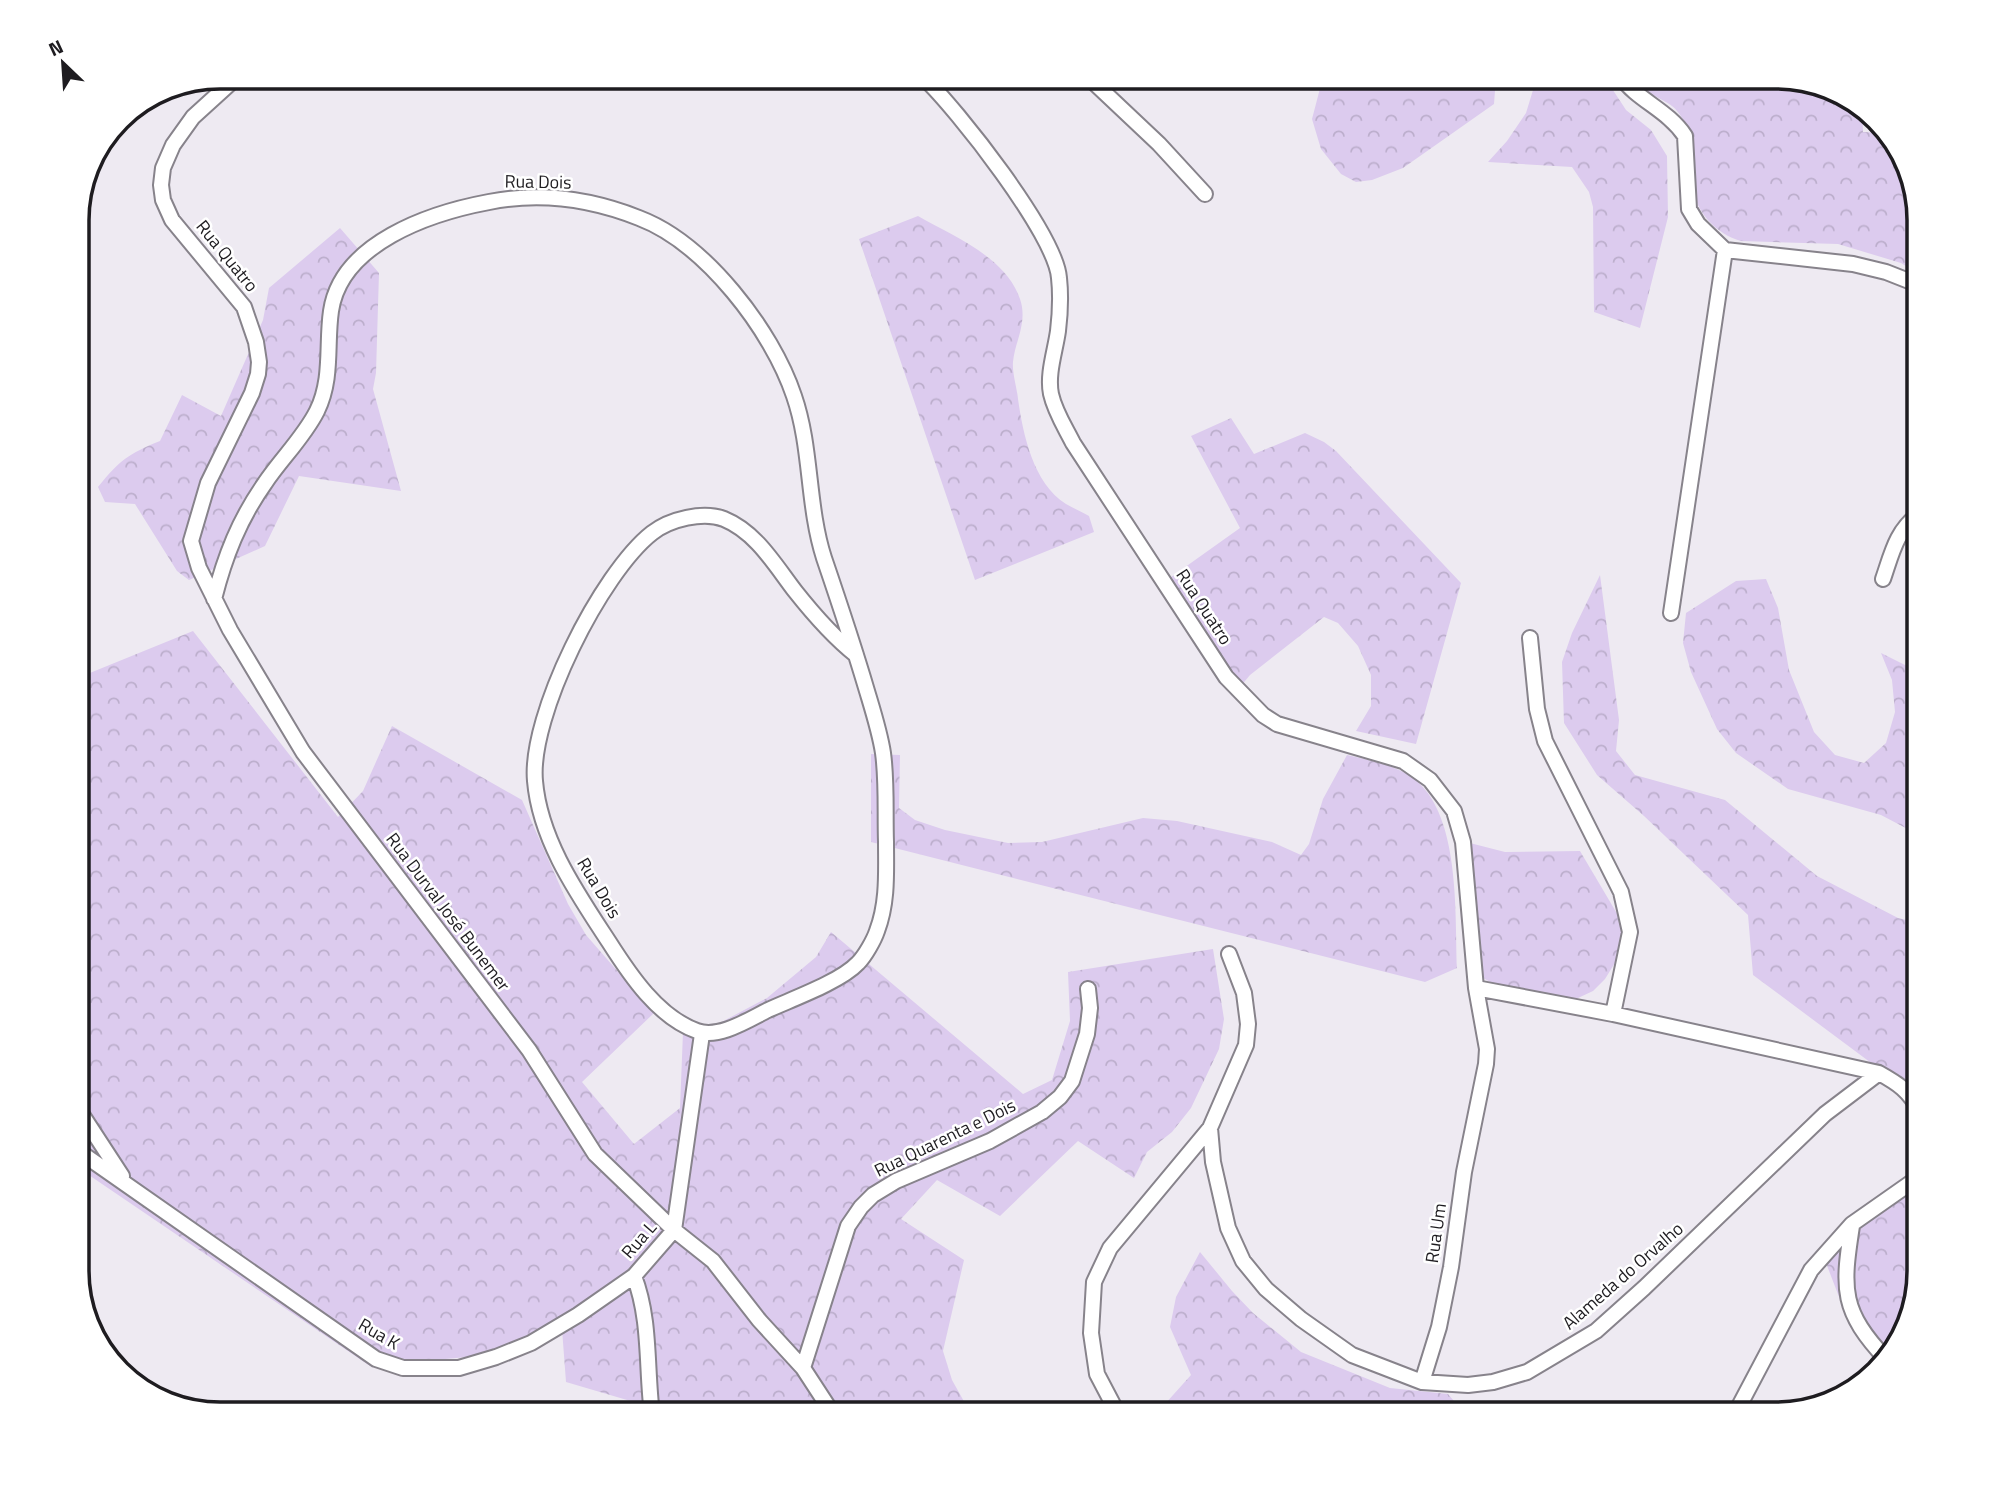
<svg xmlns="http://www.w3.org/2000/svg" width="1996" height="1491" font-family="'Titillium Web',sans-serif">
	<defs>
		<pattern id="forest-crowns" width="20" height="18" patternUnits="userSpaceOnUse" patternTransform="scale(1.75)"><rect width="20" height="18" fill="#dccbee"/><path d="M2 6a3 3 0 1 1 6 0M12 15a3 3 0 1 1 6 0" fill="none" stroke="#bcaecc"/></pattern>
	</defs>
	<rect width="100%" height="100%" fill="#eeeaf2"/>
	<!-- forest -->
	<path fill="url(#forest-crowns)" d="M1323 77H1496L1494 104 1403 168 1372 180 1356 182 1341 174 1321 149 1312 119Z
		M1537 77H1607L1609 84 1626 110 1651 130 1667 156 1668 217 1640 328 1594 312 1593 207 1589 192 1572 167 1488 162 1507 141 1526 113Z
		M1634 77H1776L1862 107 1863 132 1884 133 1904 157 1919 220V274L1901 263 1838 244 1741 241C1716 234 1697 213 1692 187 1689 169 1699 152 1690 134 1686 125 1680 112 1672 106 1660 97 1640 92 1634 77Z
		M918 216C953 236 1006 257 1020 299 1028 322 1015 341 1013 362 1012 373 1017 388 1018 399 1023 434 1033 483 1066 504 1073 508 1082 512 1089 516L1094 532 975 580 859 239Z
		M340 228 379 273 376 373 373 389 401 491 299 476 265 546 189 580 177 571 135 504 105 502 98 487C120 460 128 454 160 441L182 395 221 416 263 320 269 288Z
		M1231 418 1254 454 1305 433 1324 442 1336 451 1461 583 1416 744 1356 731 1371 706V675L1358 646 1338 623 1324 617 1250 675 1240 687 1167 580 1240 528 1191 436Z
		M1600 575 1619 720 1616 751 1635 775 1725 800 1817 876 1898 918 1919 923V1131L1907 1102 1890 1077 1753 975 1748 915 1644 816 1597 775 1564 723 1562 662 1572 633Z
		M1766 579 1778 608 1789 670 1814 732 1835 755 1864 763 1886 743 1895 712 1892 680 1881 653 1919 672V835L1881 815 1788 789 1736 753 1717 729 1691 672 1683 643 1686 613 1736 581Z
		M193 631 338 817 363 791 392 726 522 800 568 904 586 935 654 1013 582 1082 634 1144 680 1108 683 1032 712 1027 767 998 816 957 831 932 1023 1094 1052 1080 1070 1021 1068 972 1213 949 1224 1019 1219 1049 1191 1108 1172 1132 1147 1152 1134 1178 1078 1141 1000 1216 937 1180 901 1219 964 1260 943 1351 952 1380 971 1414H646L644 1405 566 1382 562 1329 467 1357 370 1366 77 1167V675L80 677Z
		M871 754 900 755 899 808 915 820 945 830 1008 843 1042 842 1143 818 1177 821 1272 842 1301 855 1309 844 1323 799 1347 755C1372 761 1403 766 1421 785 1460 825 1455 916 1457 968L1425 982 871 842Z
		M1466 842 1505 852 1580 851 1622 922 1621 953 1605 979 1593 991 1578 998 1550 1004 1504 990 1478 975Z
		M1919 1166V1271L1889 1358 1883 1363 1851 1328 1821 1250Z
		M1200 1252 1232 1291 1253 1313 1301 1352 1390 1388 1448 1394 1465 1414H1156L1191 1375 1170 1327 1176 1297Z"/>
	<g fill="none" stroke-linecap="round" stroke-linejoin="round">
		<defs>
			<path id="street" d="M237 77 193 117 173 145 163 168 161 185 163 200 172 220 244 307 256 342 259 362 258 374 252 393 208 483 191 541 199 568 230 630 303 752 529 1050 595 1154 674 1230 713 1261 759 1320 803 1368 833 1414
				M923 77C957 109 1056 235 1059 278 1061 296 1060 314 1058 331 1055 352 1047 374 1051 394 1055 412 1065 427 1073 443L1226 677 1263 715 1277 724 1403 761 1430 780 1454 811 1463 842 1476 988 1487 1049 1486 1064 1464 1172 1451 1267 1439 1327 1422 1382
				M1088 77 1159 144 1205 194
				M1621 77C1637 100 1668 110 1685 136L1689 209 1698 224 1725 250 1853 264 1886 272 1919 285
				M1883 579C1892 553 1896 531 1919 514
				M214 599C225 556 239 520 265 483 281 459 304 437 317 411 333 378 326 345 331 311 341 243 430 213 489 202 539 192 591 199 639 218 705 243 772 330 794 396 812 448 807 505 824 558 839 602 854 647 867 691 873 711 880 733 883 753 887 782 885 813 886 842 886 872 888 902 877 931 874 940 865 956 858 963 840 982 792 999 768 1010 748 1020 719 1039 697 1031 658 1017 630 975 609 942 577 893 540 840 535 781 529 716 601 573 652 533 670 519 703 511 724 519 756 532 775 565 795 591 814 615 832 636 856 655
				M1671 613 1725 250
				M1530 638 1537 709 1545 741 1621 892 1630 932 1613 1014
				M1229 954 1244 993 1248 1024 1246 1045 1210 1128 1213 1162 1228 1228 1243 1261 1266 1289 1301 1319 1352 1355 1422 1382 1468 1385 1493 1382 1527 1372 1596 1331 1644 1288 1825 1114 1879 1073C1897 1083 1910 1091 1919 1111
				M1476 988 1613 1014 1879 1073
				M77 1107 122 1176
				M77 1150 376 1359 403 1368H459L496 1357 531 1343 578 1315 634 1276 674 1230
				M1852 1226C1842 1290 1841 1311 1887 1360
				M674 1230 702 1034
				M634 1276C651 1320 646 1368 652 1414
				M803 1368 848 1226 861 1207 873 1195 896 1181 990 1141 1042 1112 1060 1097 1072 1081 1087 1034 1090 1008 1088 989
				M1118 1414 1097 1374 1091 1333 1094 1282 1110 1248 1210 1128
				M1735 1414 1811 1270 1852 1224 1919 1177"/>
		</defs>
		<!-- street casing -->
		<use href="#street" stroke="#87838b" stroke-width="18"/>
		<!-- street -->
		<use href="#street" stroke="#fff" stroke-width="14"/>
	</g>
	<g text-anchor="middle" stroke-width="5" stroke-linejoin="round" paint-order="stroke">
		<!-- street labels -->
		<g font-size="18" fill="#1e1c20" stroke="#fff">
			<text transform="translate(538 182) rotate(1)" y="6">Rua Dois</text>
			<text transform="translate(227 256) rotate(51)" y="6">Rua Quatro</text>
			<text transform="translate(1204 607) rotate(57)" y="6">Rua Quatro</text>
			<text transform="translate(599 888) rotate(59)" y="6">Rua Dois</text>
			<text transform="translate(448 912) rotate(53)" y="6">Rua Durval José Bunemer</text>
			<text transform="translate(945 1138) rotate(-26)" y="6">Rua Quarenta e Dois</text>
			<text transform="translate(1436 1233) rotate(-82)" y="6">Rua Um</text>
			<text transform="translate(639 1240) rotate(-49)" y="6">Rua L</text>
			<text transform="translate(1623 1276) rotate(-41)" y="6">Alameda do Orvalho</text>
			<text transform="translate(379 1334) rotate(30)" y="6">Rua K</text>
		</g>
	</g>
	<!-- crop -->
	<path d="M0 0H1996V1491H0ZM220 89H1776A131 131 0 0 1 1907 220V1271A131 131 0 0 1 1776 1402H220A131 131 0 0 1 89 1271V220A131 131 0 0 1 220 89Z" fill="#fff" fill-rule="evenodd"/>
	<path fill="none" stroke="#1e1c20" stroke-width="3.5" d="M220 89H1776A131 131 0 0 1 1907 220V1271A131 131 0 0 1 1776 1402H220A131 131 0 0 1 89 1271V220A131 131 0 0 1 220 89Z"/>
	<!-- north arrow -->
	<g transform="translate(63 63) rotate(335)" stroke="#ffffff" stroke-width="5" paint-order="stroke">
	<path d="M0-5L12 26L0 18L-12 26Z" fill="#1e1c20"/>
	<text y="-10" font-size="19" font-weight="bold" text-anchor="middle" fill="#1e1c20">N</text>
	</g>
</svg>
